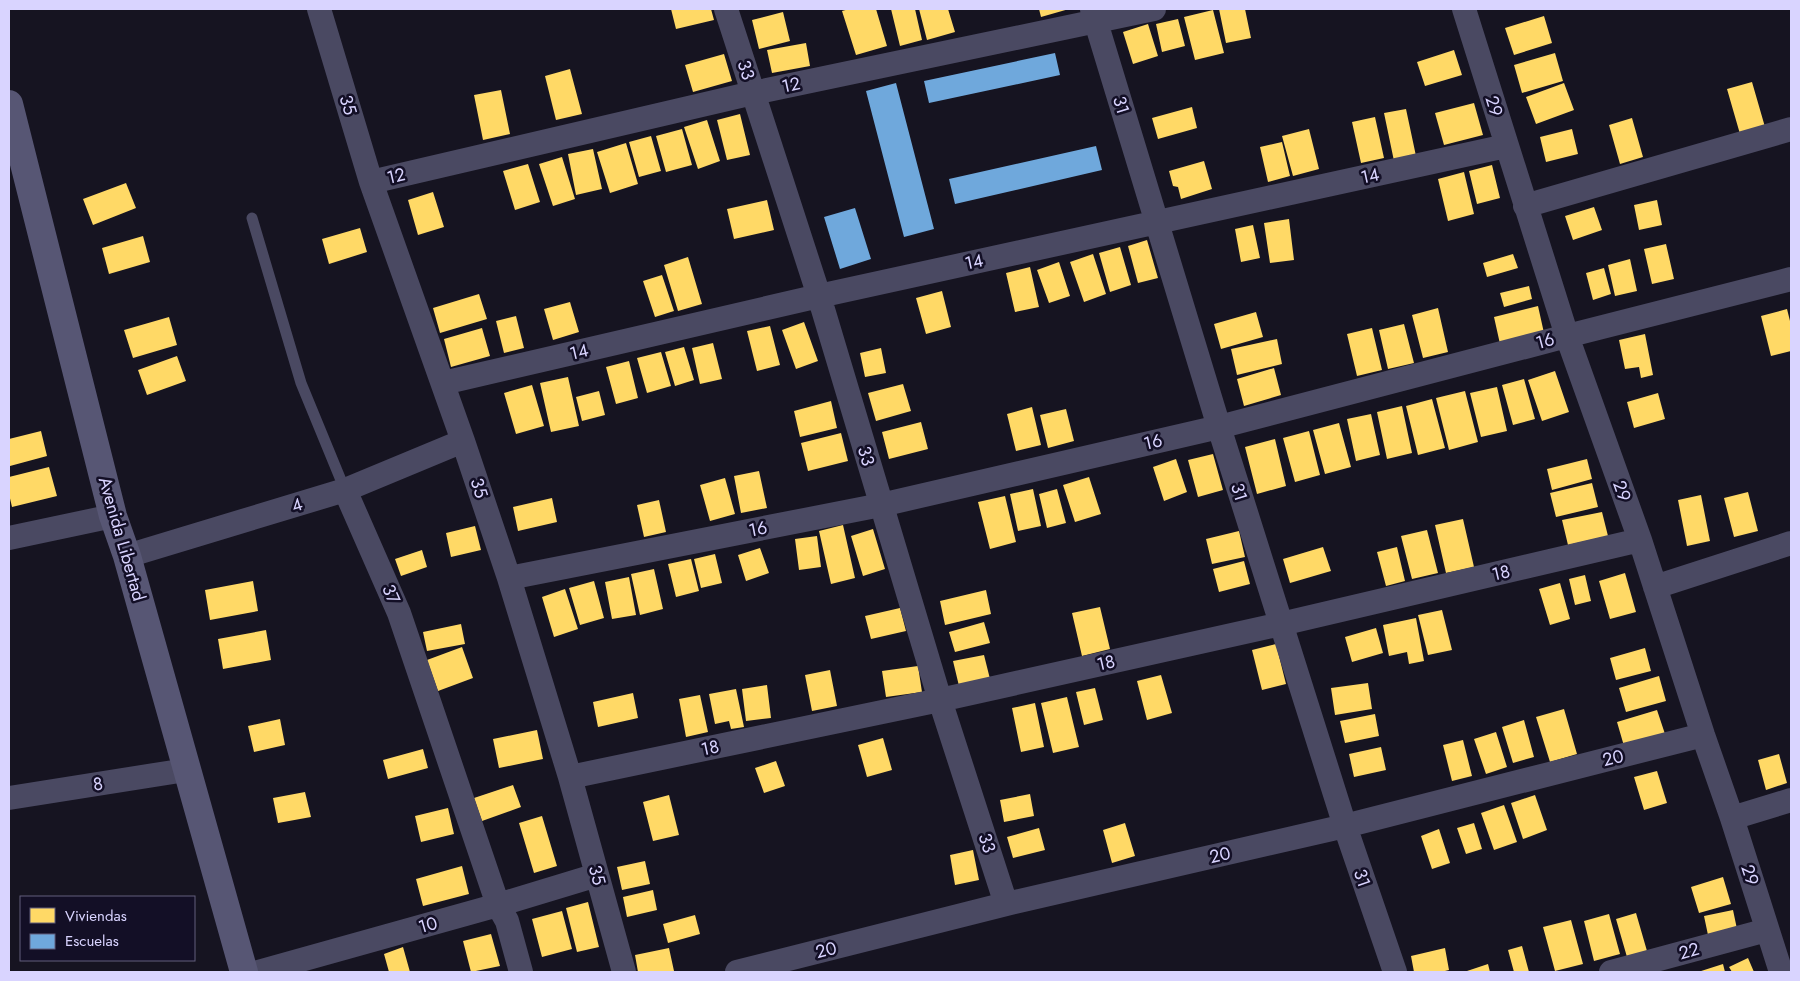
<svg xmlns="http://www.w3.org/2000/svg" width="1800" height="981" font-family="Jost,sans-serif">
	<rect width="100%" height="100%" fill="#161421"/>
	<!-- homes -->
	<path fill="#ffd966" d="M671 9H711L714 20 676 29Z
		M849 9H876L887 46 856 55 842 11Z
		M891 9H915L922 40 900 46Z
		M919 9H948L955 32 927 40Z
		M1039 9H1069L1041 17Z
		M1219 9H1245L1251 38 1226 43Z
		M1213 10 1224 53 1195 60 1184 17Z
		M783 12 790 41 759 49 752 20Z
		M1544 16 1552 43 1514 55 1505 28Z
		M1178 19 1185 46 1162 52 1156 24Z
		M1148 24 1158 56 1133 64 1123 32Z
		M806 43 810 66 772 73 767 50Z
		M1454 50 1462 75 1425 86 1417 62Z
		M1555 53 1563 81 1522 93 1514 65Z
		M724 54 732 81 693 92 685 65Z
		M570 69 582 114 556 120 545 76Z
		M1752 82 1765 127 1740 134 1727 89Z
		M1564 83 1574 110 1536 124 1526 97Z
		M501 90 510 134 483 140 474 95Z
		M1474 103 1483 135 1444 145 1435 113Z
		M1192 107 1197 128 1158 139 1152 118Z
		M1406 109 1416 156 1394 161 1384 113Z
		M740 114 750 155 727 160 717 120Z
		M1375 117 1384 158 1361 163 1352 122Z
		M1632 118 1643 157 1620 164 1609 125Z
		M707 120 720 161 698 169 684 127Z
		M682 129 692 165 666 172 656 136Z
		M1309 129 1319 169 1293 176 1282 136Z
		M1572 129 1578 154 1546 162 1540 137Z
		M651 136 661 171 639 177 629 142Z
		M1282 142 1290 176 1268 182 1260 147Z
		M626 143 638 184 610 193 597 152Z
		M593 149 602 189 576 195 568 154Z
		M562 157 575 199 553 206 539 164Z
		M1204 161 1212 189 1181 199 1178 187 1173 186 1169 171Z
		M528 164 540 202 515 210 503 171Z
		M1492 165 1500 198 1477 204 1469 171Z
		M1464 172 1474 214 1448 221 1438 179Z
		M126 183 136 208 93 225 83 199Z
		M433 192 444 227 418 235 408 200Z
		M767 200 774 230 734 239 727 209Z
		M1657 200 1662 225 1639 230 1634 205Z
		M1594 207 1602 230 1573 240 1565 216Z
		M1289 219 1294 260 1270 263 1264 223Z
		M1253 225 1260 258 1241 262 1235 229Z
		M360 228 367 252 329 264 322 239Z
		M143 236 150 262 109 274 102 248Z
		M1147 240 1158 278 1138 283 1128 246Z
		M1666 244 1674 279 1652 284 1644 249Z
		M1120 247 1131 285 1110 292 1099 253Z
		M1093 254 1106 294 1084 302 1070 262Z
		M1513 254 1518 268 1487 277 1483 263Z
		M688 257 702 304 678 311 664 265Z
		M1630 259 1637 291 1615 296 1608 265Z
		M1059 262 1070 296 1049 303 1037 270Z
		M1030 267 1039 307 1015 312 1006 273Z
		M1604 268 1611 294 1593 300 1586 273Z
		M662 275 674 311 655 317 643 281Z
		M1529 286 1532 299 1504 307 1500 293Z
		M942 291 951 327 926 334 916 298Z
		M479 294 487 319 440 333 433 308Z
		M570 302 579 332 553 340 544 309Z
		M1538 306 1544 333 1500 344 1494 317Z
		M1438 308 1448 352 1423 358 1412 315Z
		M1787 309 1791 325V351L1771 356 1761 316Z
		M1256 312 1263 337 1221 349 1214 324Z
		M516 316 524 348 504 353 496 321Z
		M169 317 177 345 133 358 124 330Z
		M804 322 818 361 796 369 782 330Z
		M1404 324 1414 363 1388 369 1379 330Z
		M770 326 780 365 757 371 747 331Z
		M482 328 490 356 451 367 444 339Z
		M1372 328 1382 370 1357 376 1347 334Z
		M1645 334 1653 375 1641 378 1639 367 1625 369 1619 340Z
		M1277 339 1282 364 1237 375 1231 349Z
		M713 343 722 379 700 384 692 348Z
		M684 347 694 380 675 386 665 352Z
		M881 348 886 373 865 377 860 353Z
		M661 352 671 386 647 393 637 358Z
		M177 356 186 381 147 395 138 370Z
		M629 361 638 398 616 404 606 367Z
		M1274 368 1281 395 1244 406 1237 379Z
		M1555 371 1569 412 1542 421 1528 380Z
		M568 377 579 426 551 432 540 383Z
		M1524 379 1535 419 1513 425 1502 385Z
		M903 384 911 411 876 421 868 393Z
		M532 385 544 426 516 434 504 393Z
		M1497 387 1507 431 1481 437 1470 393Z
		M599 391 605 415 582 421 576 397Z
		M1465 391 1478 442 1449 450 1436 398Z
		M1658 393 1665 419 1634 428 1627 402Z
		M1432 399 1445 448 1418 455 1406 406Z
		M831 401 837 428 800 437 794 411Z
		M1402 406 1412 453 1387 459 1377 412Z
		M1032 407 1041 445 1016 451 1007 414Z
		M1066 409 1074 441 1048 448 1040 415Z
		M1371 414 1380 455 1356 461 1347 419Z
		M921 422 928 449 889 459 882 432Z
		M1339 423 1351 467 1325 474 1313 430Z
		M41 431 47 456 10 466 9 439Z
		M1309 431 1320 475 1295 482 1283 438Z
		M841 433 848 461 808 471 801 443Z
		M1275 439 1286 486 1257 494 1245 447Z
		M1213 454 1223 490 1198 497 1188 460Z
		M1176 459 1187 492 1164 501 1153 467Z
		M1587 459 1592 479 1552 490 1547 469Z
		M49 467 57 496 12 507 9 494V477Z
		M759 471 767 508 741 513 734 476Z
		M1089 477 1101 514 1075 522 1063 485Z
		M725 478 735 514 710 521 700 485Z
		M1592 483 1598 507 1556 517 1550 493Z
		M1033 489 1041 526 1018 531 1010 494Z
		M1057 489 1066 523 1047 528 1039 494Z
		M1748 492 1758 531 1734 537 1724 498Z
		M1701 495 1710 541 1687 546 1678 500Z
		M1005 496 1016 542 990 549 978 502Z
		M552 498 557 522 518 531 513 507Z
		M659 500 666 532 644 537 637 505Z
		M1602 512 1608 536 1568 545 1562 520Z
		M1463 519 1474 567 1446 573 1435 525Z
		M843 525 855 578 831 584 819 531Z
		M475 526 481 550 451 557 446 533Z
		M873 529 885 569 863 576 851 536Z
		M1427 530 1438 573 1412 579 1401 536Z
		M1239 531 1245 557 1212 564 1206 539Z
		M817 536 821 567 799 570 795 539Z
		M1323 547 1331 571 1290 583 1283 559Z
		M1397 547 1405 581 1386 586 1377 552Z
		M760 548 769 573 746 581 738 555Z
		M422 550 427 567 401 576 395 559Z
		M715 554 722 583 701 588 694 559Z
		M691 559 699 591 676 597 668 564Z
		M1244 561 1250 584 1219 592 1213 569Z
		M654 569 663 609 640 615 631 574Z
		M1625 573 1636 612 1610 619 1599 581Z
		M1585 575 1591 601 1575 605 1569 579Z
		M629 577 636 615 612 619 605 582Z
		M253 581 258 611 210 620 205 590Z
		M594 581 604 618 580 625 569 588Z
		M1560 583 1570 619 1550 625 1539 589Z
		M565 589 578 629 554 637 542 597Z
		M986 590 991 614 945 625 940 601Z
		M1100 607 1110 649 1082 656 1072 613Z
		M900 608 906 631 871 639 865 616Z
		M1442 610 1452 650 1428 655 1418 615Z
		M1416 618 1424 661 1409 664 1407 652 1389 656 1383 625Z
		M984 622 990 643 955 652 949 632Z
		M461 624 465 644 427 651 423 632Z
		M1376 628 1383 653 1352 662 1345 637Z
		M266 630 271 660 223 669 218 639Z
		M1276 644 1286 684 1262 690 1252 650Z
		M462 647 473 678 438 691 427 660Z
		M1645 648 1651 671 1616 680 1610 658Z
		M984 655 990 679 959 686 953 661Z
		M918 666 922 692 886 697 882 671Z
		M830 670 837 706 812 711 805 675Z
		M1161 675 1172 713 1147 720 1137 681Z
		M1659 676 1666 701 1626 712 1619 688Z
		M1368 683 1372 709 1335 715 1331 688Z
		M767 685 771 718 746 721 742 689Z
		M1095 688 1103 720 1084 725 1076 692Z
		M736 689 744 727 731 729 729 721 715 724 709 694Z
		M633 693 638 718 598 727 593 702Z
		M700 695 708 732 686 737 679 699Z
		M1067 697 1079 747 1053 753 1041 703Z
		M1035 703 1044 747 1021 752 1012 708Z
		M1564 709 1577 754 1550 762 1536 717Z
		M1657 710 1665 734 1624 746 1617 722Z
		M1375 714 1379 736 1345 743 1340 721Z
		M280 719 285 745 254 752 248 726Z
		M1524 720 1534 757 1513 763 1502 727Z
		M537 730 543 759 499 768 493 739Z
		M1496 732 1507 767 1486 774 1474 739Z
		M883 738 892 770 867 777 858 745Z
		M1463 740 1472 776 1452 781 1443 745Z
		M1381 747 1386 770 1354 777 1349 754Z
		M423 749 428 768 388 779 383 760Z
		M1779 754 1787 783 1766 790 1758 760Z
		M776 761 785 786 764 793 755 768Z
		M1657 771 1667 803 1644 810 1634 777Z
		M513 785 521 807 482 821 474 798Z
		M305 792 311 817 278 823 273 798Z
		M1030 794 1034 816 1004 822 1000 800Z
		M669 795 679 835 653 841 643 802Z
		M1535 795 1547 830 1523 839 1511 803Z
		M1504 805 1517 842 1494 850 1481 813Z
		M448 808 454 834 421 842 415 816Z
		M542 816 557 866 534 873 519 823Z
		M1125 823 1135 856 1112 863 1103 830Z
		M1474 823 1482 849 1466 854 1457 828Z
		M1039 828 1045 850 1013 858 1007 837Z
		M1439 829 1450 863 1432 869 1421 836Z
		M973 850 979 880 955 885 950 855Z
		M645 861 650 884 622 890 617 867Z
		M462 866 469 894 423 906 416 879Z
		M1723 877 1731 904 1699 913 1691 887Z
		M653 890 657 910 627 917 623 897Z
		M588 902 599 947 577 952 566 908Z
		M1733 910 1737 929 1708 935 1704 916Z
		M562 911 572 949 542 957 532 919Z
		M1636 913 1647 951 1627 957 1616 919Z
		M1609 914 1620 954 1594 961 1584 921Z
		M695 915 700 934 668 943 663 924Z
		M1571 920 1583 964 1555 971 1543 927Z
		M491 934 500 966 471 972 463 941Z
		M1522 946 1529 972H1514L1508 950Z
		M403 947 410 972H389L384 954Z
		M669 948 674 971 638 972 635 955Z
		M1445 948 1449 970 1441 972H1414L1411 956Z
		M1748 958 1754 972H1732L1729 967Z
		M1488 964 1490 972H1464Z
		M1723 964 1725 972H1698Z"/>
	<!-- schools -->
	<path fill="#6fa8dc" d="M1055 53 1060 75 929 103 924 81Z
		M896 83 934 229 904 237 866 91Z
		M1096 146 1102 170 955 204 949 179Z
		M855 208 871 259 840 269 824 217Z"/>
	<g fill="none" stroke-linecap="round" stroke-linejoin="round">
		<!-- lane -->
		<path stroke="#4a4962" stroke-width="11" d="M252 218 301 383 345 490"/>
		<!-- street -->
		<path stroke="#4a4962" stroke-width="24" d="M319 9 371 182 463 441 509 578 570 777 624 972
			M726 9 819 296 940 700 1006 904
			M1092 9 1219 427 1345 826 1395 972
			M1464 9 1567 336 1640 540 1703 735 1732 818 1781 972
			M371 182 753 93 1154 9
			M1525 206 1791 129
			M443 383 819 296 1506 146
			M345 490 399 613 498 905 507 921 521 972
			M9 538 113 516
			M127 556 345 490 463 441
			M509 578 881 505 1219 427 1567 336 1791 279
			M1655 587 1791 543
			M570 777 940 700 1281 624 1640 540
			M9 798 186 770
			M1732 818 1791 800
			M258 972 498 905 597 875
			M737 972 1006 904 1345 826 1703 735
			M1611 972 1767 930"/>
		<!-- secondary -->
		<path stroke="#575674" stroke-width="28" d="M9 104 113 516 127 556 244 972"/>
	</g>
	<g text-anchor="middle" stroke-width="5" stroke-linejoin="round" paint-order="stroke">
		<!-- street labels -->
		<g font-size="18" fill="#d9d4ff" stroke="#130f26">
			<text transform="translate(746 70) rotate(72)" y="6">33</text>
			<text transform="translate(791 85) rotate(-12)" y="6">12</text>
			<text transform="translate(348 105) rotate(73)" y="6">35</text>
			<text transform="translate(1121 105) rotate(73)" y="6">31</text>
			<text transform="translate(1494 106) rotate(73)" y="6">29</text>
			<text transform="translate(396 176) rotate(-13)" y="6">12</text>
			<text transform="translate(1370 176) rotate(-12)" y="6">14</text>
			<text transform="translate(974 262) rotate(-12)" y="6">14</text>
			<text transform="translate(1545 341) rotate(-15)" y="6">16</text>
			<text transform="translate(579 352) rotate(-13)" y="6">14</text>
			<text transform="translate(1153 442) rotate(-13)" y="6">16</text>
			<text transform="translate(866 456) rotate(73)" y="6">33</text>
			<text transform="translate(479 488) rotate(72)" y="6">35</text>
			<text transform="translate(1622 491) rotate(70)" y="6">29</text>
			<text transform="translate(1239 492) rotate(73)" y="6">31</text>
			<text transform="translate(297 505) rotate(-17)" y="6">4</text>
			<text transform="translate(758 529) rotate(-11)" y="6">16</text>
			<text transform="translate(122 539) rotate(74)" y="6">Avenida Libertad</text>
			<text transform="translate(1501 573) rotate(-13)" y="6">18</text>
			<text transform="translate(391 594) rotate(66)" y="6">37</text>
			<text transform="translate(1106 663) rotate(-13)" y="6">18</text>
			<text transform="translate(710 748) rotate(-12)" y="6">18</text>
			<text transform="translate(1613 758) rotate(-14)" y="6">20</text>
			<text transform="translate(98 784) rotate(-9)" y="6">8</text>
			<text transform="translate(987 843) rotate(72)" y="6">33</text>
			<text transform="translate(1220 855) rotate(-13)" y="6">20</text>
			<text transform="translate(597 875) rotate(75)" y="6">35</text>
			<text transform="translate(1750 875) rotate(72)" y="6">29</text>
			<text transform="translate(1362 878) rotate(71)" y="6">31</text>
			<text transform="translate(428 925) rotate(-16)" y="6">10</text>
			<text transform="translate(826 950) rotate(-14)" y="6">20</text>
			<text transform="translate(1689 951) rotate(-15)" y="6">22</text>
		</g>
	</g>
	<!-- border -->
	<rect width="1800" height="981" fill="none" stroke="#d9d4ff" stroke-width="20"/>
	<!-- legend -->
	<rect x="20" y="896" width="175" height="65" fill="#130f26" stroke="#625e7d"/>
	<rect x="30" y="908" width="25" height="15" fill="#ffd966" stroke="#625e7d"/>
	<text x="65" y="921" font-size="15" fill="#d9d4ff">Viviendas</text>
	<rect x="30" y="934" width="25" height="15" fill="#6fa8dc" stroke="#625e7d"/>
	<text x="65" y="946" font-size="15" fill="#d9d4ff">Escuelas</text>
</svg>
